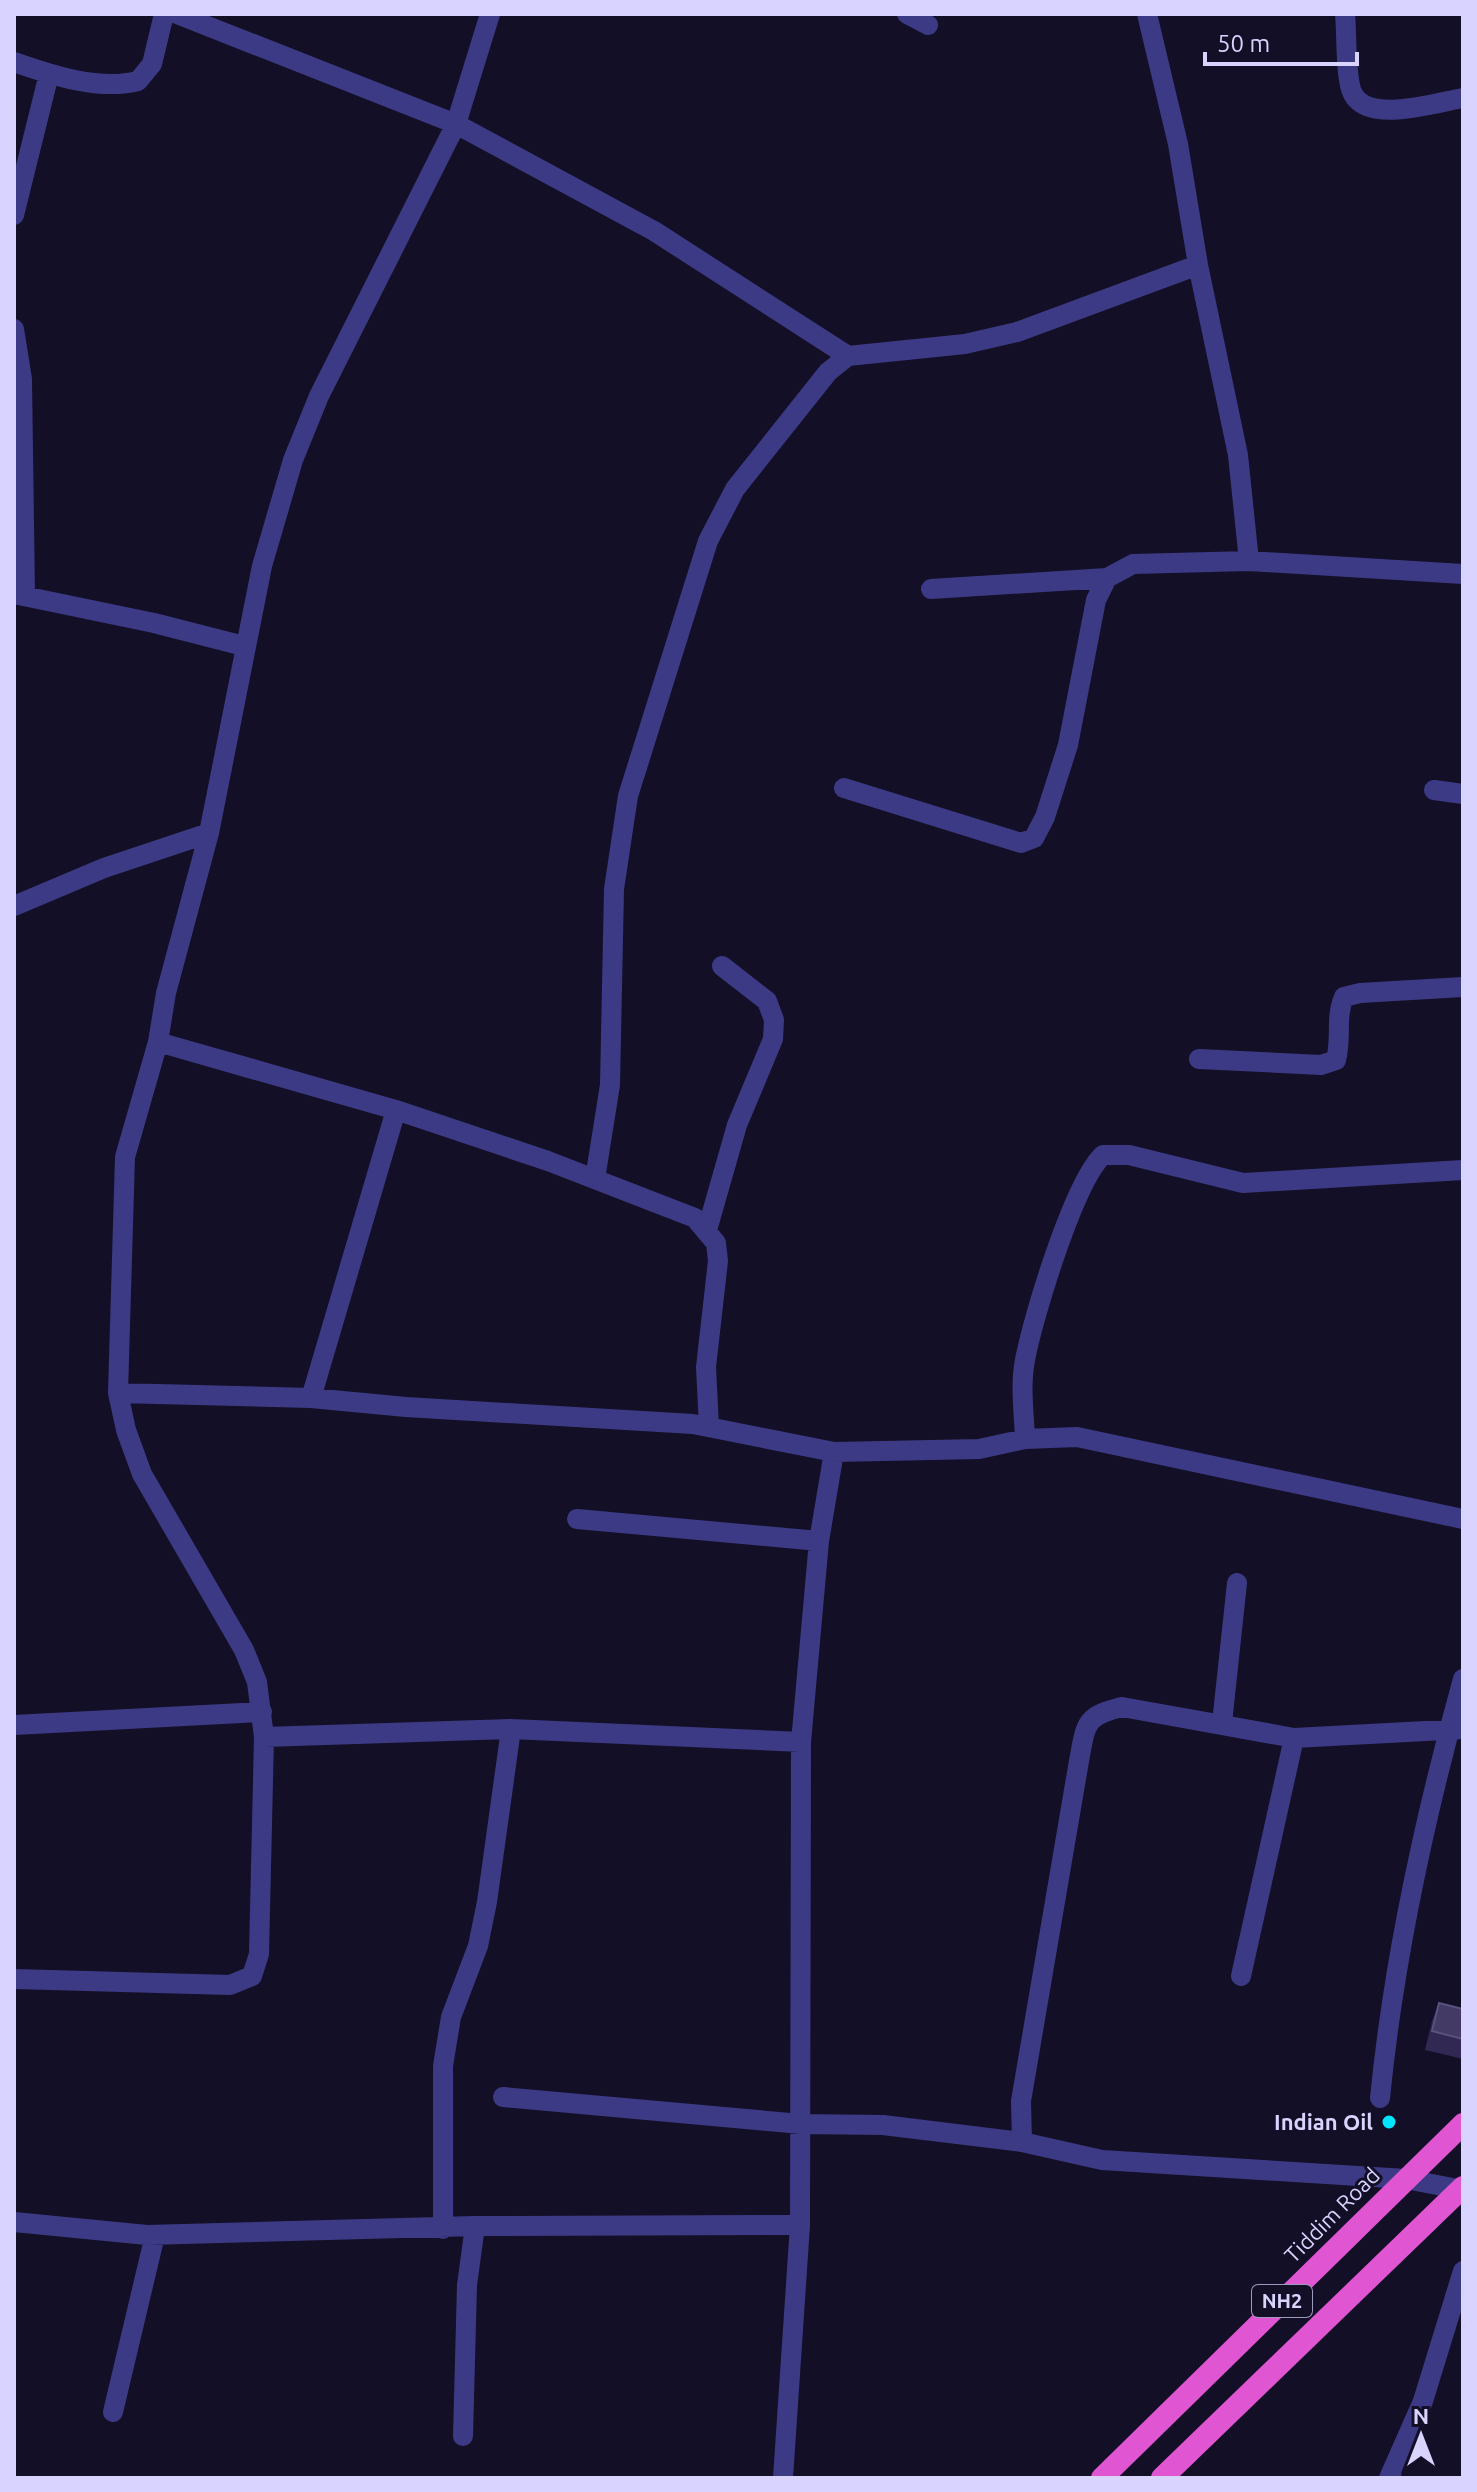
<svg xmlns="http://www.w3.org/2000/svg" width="1477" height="2492" font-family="Ubuntu,sans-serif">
	<rect width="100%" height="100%" fill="#130f26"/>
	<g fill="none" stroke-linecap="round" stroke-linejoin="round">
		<!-- minor -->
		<path stroke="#3d3a85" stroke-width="20" d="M177 14 456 124 654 231 848 356
			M907 14 928 25
			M1147 14 1178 144 1198 265 1238 455 1249 561
			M1345 14C1347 32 1345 80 1353 94 1369 124 1435 103 1463 98
			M14 62C51 75 99 91 138 81L152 64 164 14
			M14 215 49 74
			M14 329 22 379 25 596
			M931 589 1107 578
			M14 594 154 623 244 646
			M844 788 1021 843 1034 838 1045 817 1068 745 1096 600 1107 578 1133 564 1249 561 1463 574
			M1434 790 1463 794
			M14 906 104 868 209 833
			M158 1042 396 1110 548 1161 695 1218 716 1243 718 1261 706 1367 709 1427
			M1199 1059 1321 1065 1336 1060C1342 1038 1335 1017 1344 997L1360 993 1463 987
			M595 1179 610 1085 614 889 628 796 708 541 735 489 828 372 848 356 965 344 1017 332 1198 265
			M707 1230 737 1125 773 1039 774 1020 767 1001 722 966
			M118 1393 311 1398 406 1407 693 1424 834 1452 979 1449 1025 1439 1077 1437 1463 1519
			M311 1398 396 1110
			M1025 1439C1024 1413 1020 1386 1025 1360 1033 1317 1074 1182 1103 1155H1129L1243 1183 1463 1170
			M577 1519 819 1541
			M1222 1723 1237 1583
			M14 1725 262 1712
			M264 1737 511 1729 801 1742
			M1241 1976 1294 1738
			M14 1979 230 1985 252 1976 259 1954 264 1737 257 1682 244 1650 142 1474 126 1430 118 1393 125 1157 158 1042 166 993 209 833 262 566 293 460 319 396 456 124 490 14
			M503 2097 801 2124 883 2125 1022 2142 1102 2160 1406 2179 1463 2190
			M1380 2098C1394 1956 1425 1816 1463 1679
			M1022 2142 1021 2101 1079 1761C1086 1724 1084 1716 1122 1707L1294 1738 1463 1729
			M14 2222 147 2235 475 2226 800 2225
			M443 2229V2066L451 2017 478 1946 487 1902 511 1729
			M113 2412 155 2235
			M463 2436 467 2285 475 2226
			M783 2478 800 2225 801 1742 819 1541 834 1452
			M1389 2478 1423 2401 1463 2271"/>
		<!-- trunk -->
		<path stroke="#e055d1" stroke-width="22" d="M1102 2478 1463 2124
			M1162 2478 1463 2187"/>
	</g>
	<!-- wall -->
	<path fill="#312854" d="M1439 2003 1463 2009V2059L1425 2050 1432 2021Z"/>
	<!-- building -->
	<path fill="#433a66" stroke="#5a527e" stroke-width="2" d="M1439 2003 1463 2009V2039L1432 2031Z"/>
	<!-- markers -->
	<circle fill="#00e5ff" stroke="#130f26" stroke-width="3" cx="1389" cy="2122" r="8"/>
	<g text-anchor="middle" stroke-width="6" stroke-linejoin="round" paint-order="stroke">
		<!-- shield labels -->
		<rect fill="#130f26" stroke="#9e99be" stroke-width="2" x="1252" y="2285" width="60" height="32" rx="6"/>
		<g font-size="20" font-weight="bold" fill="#d9d4ff">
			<text x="1282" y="2308">NH2</text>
		</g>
		<!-- poi labels -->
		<g font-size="22" font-weight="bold" fill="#d9d4ff" stroke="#130f26" text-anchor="end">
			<text x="1373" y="2130">Indian Oil</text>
		</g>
		<!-- street labels -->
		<g font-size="22" fill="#d9d4ff" stroke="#130f26">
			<text transform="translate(1332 2215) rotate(-45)" y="8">Tiddim Road</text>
		</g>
	</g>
	<!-- border -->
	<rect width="1477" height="2492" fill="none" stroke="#d9d4ff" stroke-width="32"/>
	<!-- north arrow -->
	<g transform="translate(1421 2436)" stroke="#130f26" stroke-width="6" paint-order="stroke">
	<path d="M0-6L14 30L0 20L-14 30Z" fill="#d9d4ff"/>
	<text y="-12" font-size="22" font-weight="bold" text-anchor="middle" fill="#d9d4ff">N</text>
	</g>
	<!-- scale -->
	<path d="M1205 52v12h152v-12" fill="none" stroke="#d9d4ff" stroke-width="4"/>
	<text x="1217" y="52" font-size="24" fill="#d9d4ff" stroke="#130f26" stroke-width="6" paint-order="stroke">50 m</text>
</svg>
